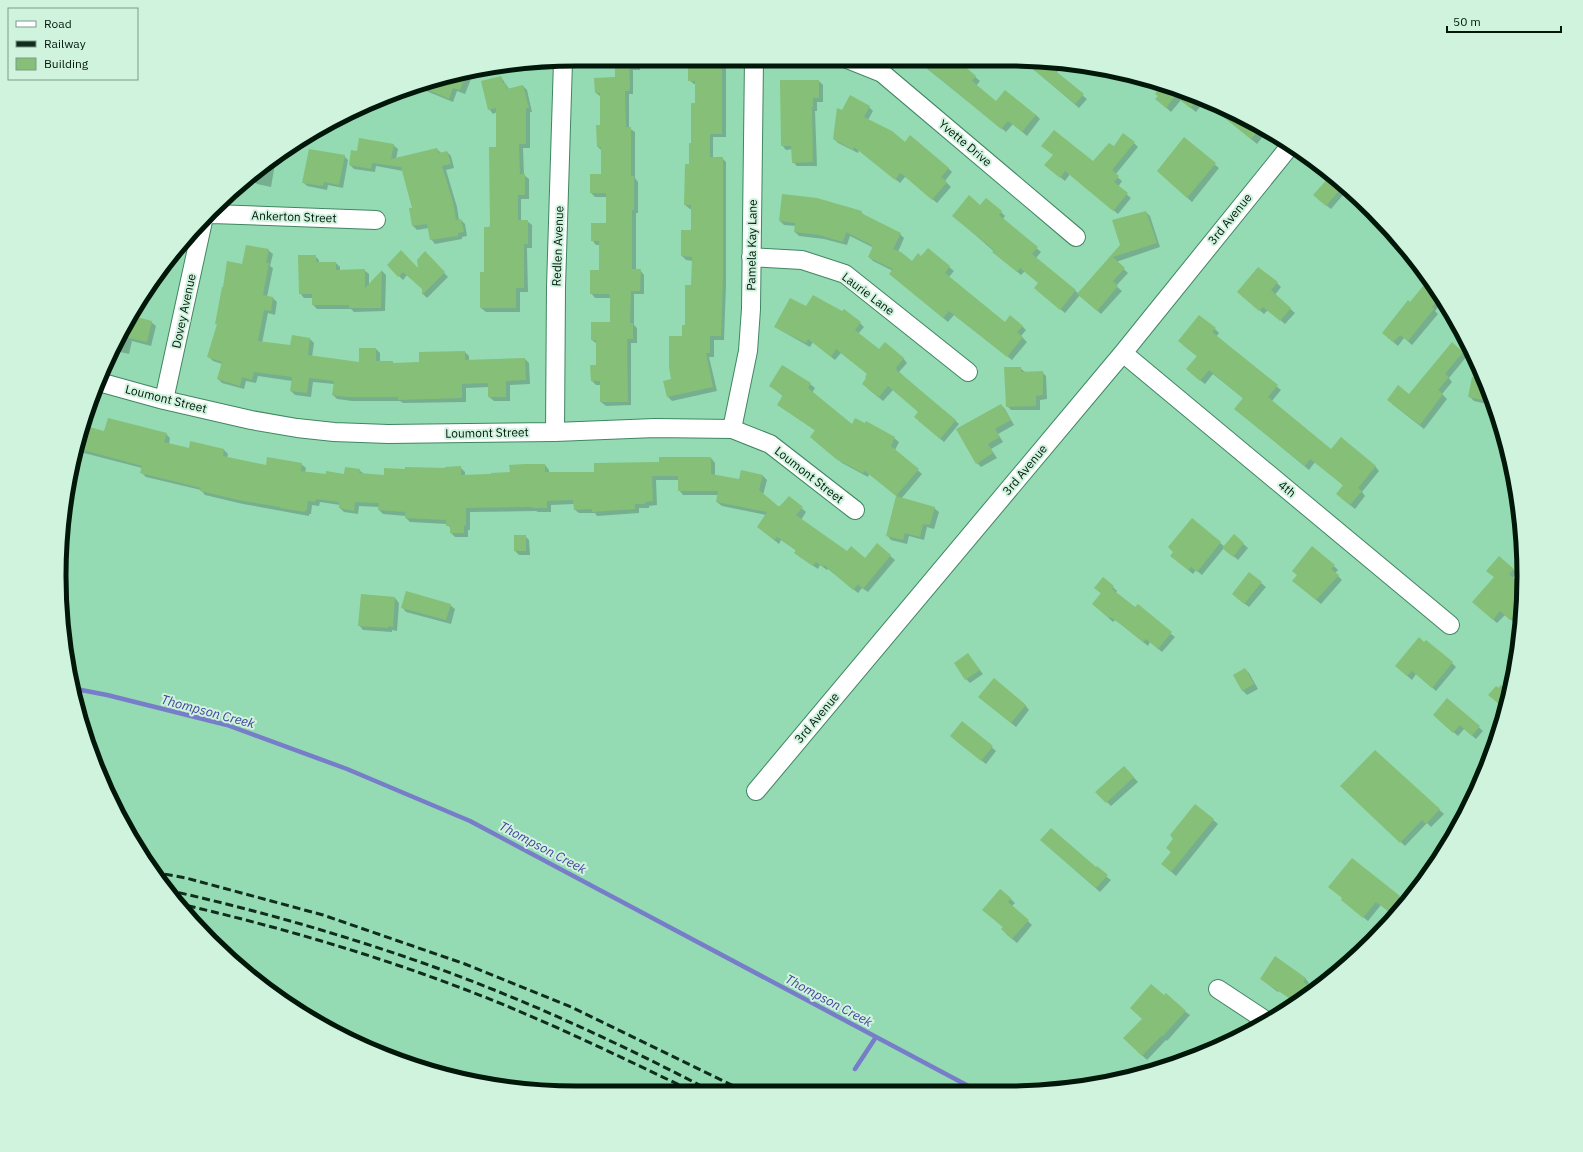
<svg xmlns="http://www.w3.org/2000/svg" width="1583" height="1152" font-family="'IBM Plex Sans',sans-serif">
	<rect width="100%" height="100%" fill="#94dbb3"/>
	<!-- shadow -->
	<path fill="#0003" d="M616 59H640V70H633V94H629V128L635 132V178L638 182V213H636V270H640L644 275V294H634V325L637 328V343H631V405L606 406 601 402V385H596L592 381 597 366V344L592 340 611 323V298H595L591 293 600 272V245H596L592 240 607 224V197H595L591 193 602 175V151L598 147 601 126V97L596 93 616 78Z
		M690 59H726V137H713V158H722L726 162V285L724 340H714V357H709L717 391 672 401 668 397 665 382 672 380 686 326 692 286 693 261 686 260 682 256 692 231V209H690L685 205 696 104V84H694L689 80Z
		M915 59H954L980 81 976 86 996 102 1036 115 1040 119 1027 136 1013 124 1006 132Z
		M1028 61 1057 64 1061 68 1056 73 1087 99 1079 108 1031 67 1026 63Z
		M465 74 471 79 465 94 457 91 453 102 414 86 442 77Z
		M501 77 509 89 523 86 527 90 532 112H530V148H523L524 175 529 179V199H521V221H527L532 225V248H527L528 292H520V312H486L481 308 498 148 497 112 493 114 489 109Z
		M819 81 823 85V102H817V111H815L817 166H797L793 162V149L786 150 782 145Z
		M1163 86 1205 98 1262 127 1267 131 1257 144 1224 117 1218 112 1220 110 1206 99 1196 112 1181 100 1171 112 1162 104Z
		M406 89 401 99 391 94Z
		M869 107 873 111 868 120 948 168 952 172 945 181 951 187 937 203 907 178 905 177 900 183 859 150 858 153 838 143 834 139 842 111Z
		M1184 139 1219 168 1192 202 1162 175Z
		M1134 143 1138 147 1115 175 1122 181 1118 187 1131 198 1118 214 1070 174 1065 181 1050 169 1093 163 1114 148Z
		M393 145 398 149 396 159 437 149 441 153 447 152 451 156 454 168 446 170 457 207 459 220H461L465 224 467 236 462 237V239L435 244 431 239 429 228 417 230 413 226V209L403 171 376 166 375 172 354 169 350 165 358 152Z
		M344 156 348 160 343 188 328 185 327 190 307 186 303 182Z
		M276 158 271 187 257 184 253 180V177Z
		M1331 175 1349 188 1331 209 1318 199Z
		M980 206 1001 212 1005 216 1003 219 1041 252 1036 258 1079 294 1121 246 1146 212 1150 216 1160 247 1116 262 1128 273 1116 286 1122 291 1101 314 1080 295 1065 313 1039 292V283L1025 271 1021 275 958 220Z
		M861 212 865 216 900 234 904 238 898 252 912 262 921 257 928 250 954 271 949 277 1005 324 1022 326 1026 330 1021 336 1027 342 1012 360 954 315 948 322 895 278 893 271 873 261 869 257 874 248 850 236 847 245 824 239 799 236 795 232 796 226 784 225 780 221Z
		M268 250 273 254 270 266 273 268 267 297 273 298 277 302 275 315 268 313 262 343 291 346 310 339 314 343 312 357 360 363V349H376L380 353V362H393L394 364 420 363 465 352 469 356V361L525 359 529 363 530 384 510 385V401H494L489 397V387L466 388V402L403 403 400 401H352L337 399 333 395 334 384 313 382 311 397 295 395 291 391 292 381 258 376 256 383 246 381 244 389 222 383 218 379 222 364 213 361 209 357 218 325 216 324 243 265Z
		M425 253 448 277 427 298 423 294V289L407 275 403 280 388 265 420 271Z
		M315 256 319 260V263H336L340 267V271L364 270 369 274V285L382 271 386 275 385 311 354 312 351 309H317L313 305V298H304L300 293Z
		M1428 281 1443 302 1435 311 1438 314 1412 345 1404 338 1398 346 1387 337 1410 304Z
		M1277 283 1281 287 1275 295 1295 313 1285 324 1268 310 1264 314 1242 296Z
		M807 308 860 323 864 327 858 334 879 351 903 358 907 363 899 372 959 424 944 442 919 421V412L893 390 883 401 867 388 868 374 841 353 835 360 813 342 810 347 780 330 775 326Z
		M133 317 151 322 156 326 151 346 132 341 129 354 111 350Z
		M1215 329 1219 333 1216 337 1281 390 1272 401 1331 450 1375 466 1379 471 1362 492 1365 496 1355 509 1341 498 1344 486 1315 462 1309 470 1240 413 1244 399 1213 374 1205 384 1191 373 1198 357 1183 345Z
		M1463 352 1467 356 1449 378 1452 382 1442 394 1447 399 1424 429 1392 404 1409 395Z
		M783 366 810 384 815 388 812 393 852 426 894 438 899 442 895 450 922 474 901 499 934 508 939 512 934 529 927 527 924 540 909 536 907 544 891 540 887 535 897 496 869 474 868 477 842 463 815 441 816 431 778 405 783 396 770 386Z
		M1020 368 1025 372H1042L1046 376 1047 399 1040 400V410H1011L1007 406Z
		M1483 380 1495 406 1474 401 1470 397Z
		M1001 405 1005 409 1014 425 998 434 1003 442 991 449 997 458 981 467 977 463Z
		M86 417 84 427 105 432 166 434 170 438 169 444 189 449 224 450 228 454 227 458 266 466 301 464 306 468 305 472 327 476 345 475 359 470 364 474 385 476 460 467 465 472V476L511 473 545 465 549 470V473L595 474 660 463 711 458 715 463V476L740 481 762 475 767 480 763 495 778 507H781L789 497 806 512 801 520 847 552 865 559 877 545 895 560 868 592 862 588 858 593 828 569 827 570 820 565 818 569 800 557 797 551 781 540 779 544 763 531 766 515 722 506 717 502 719 495H683L679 490V480H656L657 505 649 506V508H639V513L597 516 595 513H579L574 509V504L551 505V512H538L536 511 470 512V530H468V537H455L451 533V529L447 524 410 522 406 518V516L383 514 379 510V507L359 506 358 514 344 512 340 508V505L320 502 319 506 312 505 311 514H309V516L243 504 205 495 201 490 146 477 141 472 142 468 80 452 79 459 73 458 77 442Z
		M1192 520 1225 547 1234 536 1248 548 1238 560 1224 548 1202 575 1196 570 1193 574 1176 560Z
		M525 536 529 540 530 555H519L515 551Z
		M1334 566 1338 570 1335 573 1342 580 1321 604 1298 585Z
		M1513 569 1517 573 1512 579 1522 587V615L1515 623 1505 615 1497 623 1478 606 1495 577Z
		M1250 574 1266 587 1249 607 1237 598Z
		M1113 587 1117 591 1116 593 1175 637 1162 652 1150 642 1148 646 1123 626 1115 620 1113 622 1093 604 1102 594 1095 588Z
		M395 598 399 603 397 631 392 630V632L363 630 359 625Z
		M450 605 455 609 451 624 406 612 402 607Z
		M968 655 983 674 970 683 966 679Z
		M1452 663 1456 667 1436 691 1416 674 1412 680 1400 670Z
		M1245 669 1249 673 1258 689 1247 695 1243 691 1234 675Z
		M1447 699 1483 731 1476 739 1464 729 1458 736 1438 719Z
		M984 701 1025 705 1029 710 1016 727Z
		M962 722 996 751 986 764 955 740Z
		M1493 745 1487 761 1483 757Z
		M1375 751 1444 814 1431 827 1427 823 1405 846 1342 786Z
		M1124 767 1138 782 1111 806 1097 792Z
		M1195 805 1218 824 1176 876 1167 868 1172 853 1167 848Z
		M1045 844 1096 869 1111 880 1100 892Z
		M1001 890 1015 903 1012 906 1032 925 1017 943 1006 934 1004 928 988 914Z
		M1399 897 1403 901 1392 914 1381 905 1368 921 1342 900 1343 899Z
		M1305 978 1309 983 1307 986 1311 989 1294 1001 1279 991 1278 992 1261 979Z
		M1164 997 1190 1015 1167 1041 1166 1040 1147 1060 1124 1038Z"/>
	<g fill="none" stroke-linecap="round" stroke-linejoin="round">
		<!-- stream -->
		<path stroke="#787dca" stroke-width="4.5" d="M76 689 107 695 227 725 347 769 470 821 974 1089
			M855 1069 876 1037"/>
	</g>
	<!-- building -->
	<path fill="#86bf77" d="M615 59H629L630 87 629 91H625L626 127H631V176H634V210H632V269H641L640 291H631L630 323H633V339H627L628 402H600V381H591L590 365H596V340H591V322H610V298L609 294H590V270H599V241H591V223H606V193H590V174H601V147H597L596 125H600V93H595L594 78 615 77Z
		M688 59H710V68H722V134H710V157H723V280L721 336H710V353H706L713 387 667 397 663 381 671 379 669 367V336H682V325H685V285H691L692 257 681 256V230H691V205H684L685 164H689V143H691V103H695V81H688Z
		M916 59H956L976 76 972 81 996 101 1005 90 1036 115 1022 132 1008 121 1001 129Z
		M1023 61 1056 64 1052 68 1084 94 1075 104Z
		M467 73 460 90 453 88 449 99 417 85 442 77Z
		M501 76 503 83H505L507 89 523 85 529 108H526V144H519L520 174H525V195H518V220H528V244H524V288H516V308H480V272H484V227H490L489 147H496V108L488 110 481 81Z
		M780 80H819V98H813V107H812L813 162 792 163 791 146H781Z
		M1162 85 1180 91 1199 97 1190 108 1175 96 1166 108 1155 99 1158 96 1155 94Z
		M850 95 870 106 864 117 892 131 905 142 910 135 949 168 941 177 947 182 932 200 902 174 900 173 895 180 854 147 853 150 833 139 837 108 842 110Z
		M1214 103 1220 106 1262 126 1251 139 1211 107Z
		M1054 130 1093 161 1109 143 1114 146 1123 133 1135 142 1112 170 1119 176 1114 182 1128 193 1113 211 1065 171 1060 178 1044 165 1053 155 1041 146Z
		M1184 137 1216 163 1187 198 1157 171Z
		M359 138 394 144 391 159 437 148 439 153 447 151 451 164 442 166 453 202 456 220 461 219 464 232 458 233V236L430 240 427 224 412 226 409 208H412L401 167 372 163 371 169 349 165 351 150 357 151Z
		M309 149 345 155 339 185 324 182 323 186 302 183Z
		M1331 175 1344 185 1326 206 1313 195Z
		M782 194 817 198 862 211 861 213 901 233 893 249 901 252 912 261 918 253 921 256 928 248 950 266 945 273 1005 322 1010 315 1023 326 1017 332 1023 337 1007 357 949 311 943 318 889 274 893 269 868 257 873 246 846 232 843 242 819 235 794 232 795 223 779 221Z
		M969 195 980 205 986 198 1002 211 999 215 1038 247 1032 254 1076 290 1060 310 1034 288 1038 283 1020 268 1017 272 992 252 994 250 952 216Z
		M1146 211 1157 243 1113 257 1125 268 1113 281 1118 286 1097 311 1077 294 1120 245 1112 220Z
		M246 245 269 249 266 263H269L263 295 273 297 271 311 264 310 258 341 290 345 292 335 310 338 308 355 359 362V348H376V361H393V363L419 362V352L465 351V360L525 358 526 380 506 381V397H488V383L462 384V398L398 400V397H347L332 395 334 381 309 378 307 393 290 391 292 377 254 372 252 380 242 377 240 386 217 379 222 362 207 357 217 324H215L222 287H223L227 261 242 264Z
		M401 250 418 268 417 260 425 251 445 272 422 295V289L403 272 398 277 387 265Z
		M298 255H316V262H336V270L365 269V288L382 270 381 308H349V305H312V294H299Z
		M1258 267 1278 282 1271 290 1291 308 1280 321 1263 307 1259 311 1237 292Z
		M1428 280 1440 297 1432 307 1434 309 1408 341 1400 335 1393 342 1382 333 1408 300 1410 302Z
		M813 295 842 311 844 309 861 322 855 330 879 349 885 342 904 358 896 368 897 369 896 370 956 420 940 439 914 417 918 412 888 386 879 397 862 384 866 378 865 377 867 374 836 349 831 357 808 339 806 343 774 327 790 298 806 306Z
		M1199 315 1216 328 1212 332 1278 385 1268 397 1331 449 1341 437 1376 466 1358 488 1362 491 1350 505 1336 494 1343 485 1310 459 1305 466 1234 409 1243 398 1209 370 1200 381 1186 369 1197 356 1178 341Z
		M133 316 152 321 147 342 120 336Z
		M1452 342 1463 352 1445 374 1449 377 1438 390 1443 394 1420 425 1387 400 1398 385 1409 394Z
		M782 365 811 383 808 388 852 424 855 418 865 423 866 421 895 437 891 446 919 469 896 496 865 471 863 473 836 459 810 437 815 430 777 405 783 395 769 386Z
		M1004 367H1021V372L1043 371V395L1036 396V406L1006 407Z
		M1472 377 1483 379 1493 402 1468 397Z
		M1001 404 1011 420 995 429 1000 437 988 444 993 453 976 464 956 429Z
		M108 418 167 433 164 442 189 448 190 441 224 449 223 456 266 465 267 457 302 463 301 471 326 474V471L344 474 345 467 360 469 359 473 384 475V468L405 469V467L445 468V467L461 466V475L491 474V473L510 472 509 465 525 464H545V472H594V463L659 462V457H711V474L739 479 741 470 763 475 759 490 778 506H780L789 496 803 507 796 515 847 551 851 546 865 558 877 543 891 555 863 589 858 584 853 590 824 565 823 567 816 562 813 566 794 553 796 550 777 537 774 540 757 527 767 512 716 502 718 491H678V476H652L653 501 645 502V504H635V509L592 512V509L574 510 573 500 547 501V508H532V507L466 508V525L464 526V533H450V526H446V520L405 518V512L378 510 379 503 355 502 354 511 339 508V502L316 499 315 502 308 501 307 510H305V512L280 508V507L238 500 200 491 201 488 140 473 142 466 80 449 86 426 104 431Z
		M896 496 935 507 930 525 923 524 920 537 905 533 903 540 886 536Z
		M1192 518 1221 542 1197 572 1191 567 1188 570 1170 556 1173 552 1168 547Z
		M1234 534 1244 543 1233 557 1222 548Z
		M514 535H526V551H514Z
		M1312 546 1335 565 1331 569 1339 575 1316 600 1292 581 1297 575 1292 571Z
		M1499 556 1514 569 1509 574 1522 586 1523 605 1510 620 1500 611 1493 620 1472 602 1494 577 1486 571Z
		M1249 572 1262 582 1244 604 1232 594Z
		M1103 577 1114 586 1112 589 1135 607 1138 604 1172 632 1158 649 1146 639 1143 642 1118 622 1110 617 1109 618 1092 604 1101 593 1094 588Z
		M406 591 451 604 446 620 401 608Z
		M361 594 395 597 393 627 388 626V628L358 626Z
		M1419 637 1424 642 1426 640 1453 662 1432 688 1412 671 1407 676 1395 666Z
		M968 653 980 670 965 680 954 663Z
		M1245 668 1254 684 1242 691 1233 675Z
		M994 678 1026 705 1011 723 978 697Z
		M1500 685 1509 692 1506 710 1488 695 1496 686 1499 688Z
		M1447 698 1480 726 1472 736 1460 725 1453 733 1433 715Z
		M962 721 993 746 981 761 950 736Z
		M1375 750 1440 809 1426 824 1422 820 1400 843 1340 786Z
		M1124 766 1134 777 1106 803 1095 792Z
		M1195 804 1214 819 1171 872 1161 864 1171 852 1166 848 1173 839 1170 835Z
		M1051 828 1096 867 1097 866 1108 875 1096 888 1040 840Z
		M1352 858 1400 896 1388 911 1376 902 1363 918 1341 900 1342 898 1328 887Z
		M1000 889 1011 898 1008 902 1029 920 1012 939 1001 929 1003 927 982 910Z
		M1275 956 1306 978 1303 982 1312 988 1294 1001 1260 979Z
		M1151 984 1164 995 1166 993 1186 1011 1162 1037 1161 1036 1142 1056 1123 1038 1142 1019 1130 1008Z"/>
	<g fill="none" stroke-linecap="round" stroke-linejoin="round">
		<defs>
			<path id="street" d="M847 59 882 73 1076 237
				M212 214 376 220
				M751 257 802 260 845 274 968 372
				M1123 353 1450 625
				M99 382 164 400 251 420 297 428 334 432 388 434 555 432 655 428 732 429 770 444 855 510
				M164 400 203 221
				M732 429 748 351 751 309 754 59
				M555 432 556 287 563 61
				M756 791 1123 353 1290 146
				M1218 989 1265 1020"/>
		</defs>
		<!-- street casing -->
		<use href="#street" stroke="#408662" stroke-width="20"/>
		<!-- street -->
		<use href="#street" stroke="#fff" stroke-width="18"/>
		<!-- rail -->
		<path stroke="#112d1d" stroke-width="3" stroke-dasharray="8 4" stroke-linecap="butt" d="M153 872 186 878 323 915 465 964 571 1007 744 1091
			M167 890C253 909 337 933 420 962 520 997 617 1042 711 1091
			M176 903C285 928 393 960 497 1002 563 1029 627 1060 692 1091"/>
	</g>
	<g text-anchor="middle" stroke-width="4" stroke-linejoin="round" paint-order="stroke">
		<!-- street labels -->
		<g font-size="12" fill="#00170a" stroke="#d0f3de">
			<text transform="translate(965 143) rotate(40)" y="4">Yvette Drive</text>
			<text transform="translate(294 217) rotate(2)" y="4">Ankerton Street</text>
			<text transform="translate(1230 219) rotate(-51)" y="4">3rd Avenue</text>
			<text transform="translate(752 245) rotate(-89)" y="4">Pamela Kay Lane</text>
			<text transform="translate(558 246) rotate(-88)" y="4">Redlen Avenue</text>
			<text transform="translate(868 294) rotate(37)" y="4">Laurie Lane</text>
			<text transform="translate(184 311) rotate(-78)" y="4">Dovey Avenue</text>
			<text transform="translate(166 399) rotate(14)" y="4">Loumont Street</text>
			<text transform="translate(487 433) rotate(-1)" y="4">Loumont Street</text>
			<text transform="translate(1025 470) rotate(-50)" y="4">3rd Avenue</text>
			<text transform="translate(809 475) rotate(38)" y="4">Loumont Street</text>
			<text transform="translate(1287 489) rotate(40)" y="4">4th</text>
			<text transform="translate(817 718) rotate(-50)" y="4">3rd Avenue</text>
		</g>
		<!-- water labels -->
		<g font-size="13" font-style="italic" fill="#413f9b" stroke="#d0f3de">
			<text transform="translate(208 711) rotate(15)" y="5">Thompson Creek</text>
			<text transform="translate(543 847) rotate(28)" y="5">Thompson Creek</text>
			<text transform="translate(829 1000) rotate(28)" y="5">Thompson Creek</text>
		</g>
	</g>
	<!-- crop -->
	<path d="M0 0H1583V1152H0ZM576 66H1007A510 510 0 0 1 1517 576V576A510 510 0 0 1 1007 1086H576A510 510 0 0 1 66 576V576A510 510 0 0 1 576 66Z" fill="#d0f3de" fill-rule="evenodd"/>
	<path fill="none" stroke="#00170a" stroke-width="5" d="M576 66H1007A510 510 0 0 1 1517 576V576A510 510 0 0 1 1007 1086H576A510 510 0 0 1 66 576V576A510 510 0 0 1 576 66Z"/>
	<!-- legend -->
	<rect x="8" y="8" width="130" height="72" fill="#d0f3de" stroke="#7d9b89"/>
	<rect x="16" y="21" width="20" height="6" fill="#ffffff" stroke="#7d9b89"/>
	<text x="44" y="28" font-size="12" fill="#00170a">Road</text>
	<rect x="16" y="41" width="20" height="6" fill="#112d1d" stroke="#7d9b89"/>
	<text x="44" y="48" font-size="12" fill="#00170a">Railway</text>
	<rect x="16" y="58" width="20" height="12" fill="#86bf77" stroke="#7d9b89"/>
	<text x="44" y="68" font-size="12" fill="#00170a">Building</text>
	<!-- scale -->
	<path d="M1447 26v6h114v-6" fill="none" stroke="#00170a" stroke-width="2"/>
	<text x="1453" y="26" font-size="12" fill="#00170a" stroke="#d0f3de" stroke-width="3" paint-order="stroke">50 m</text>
</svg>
